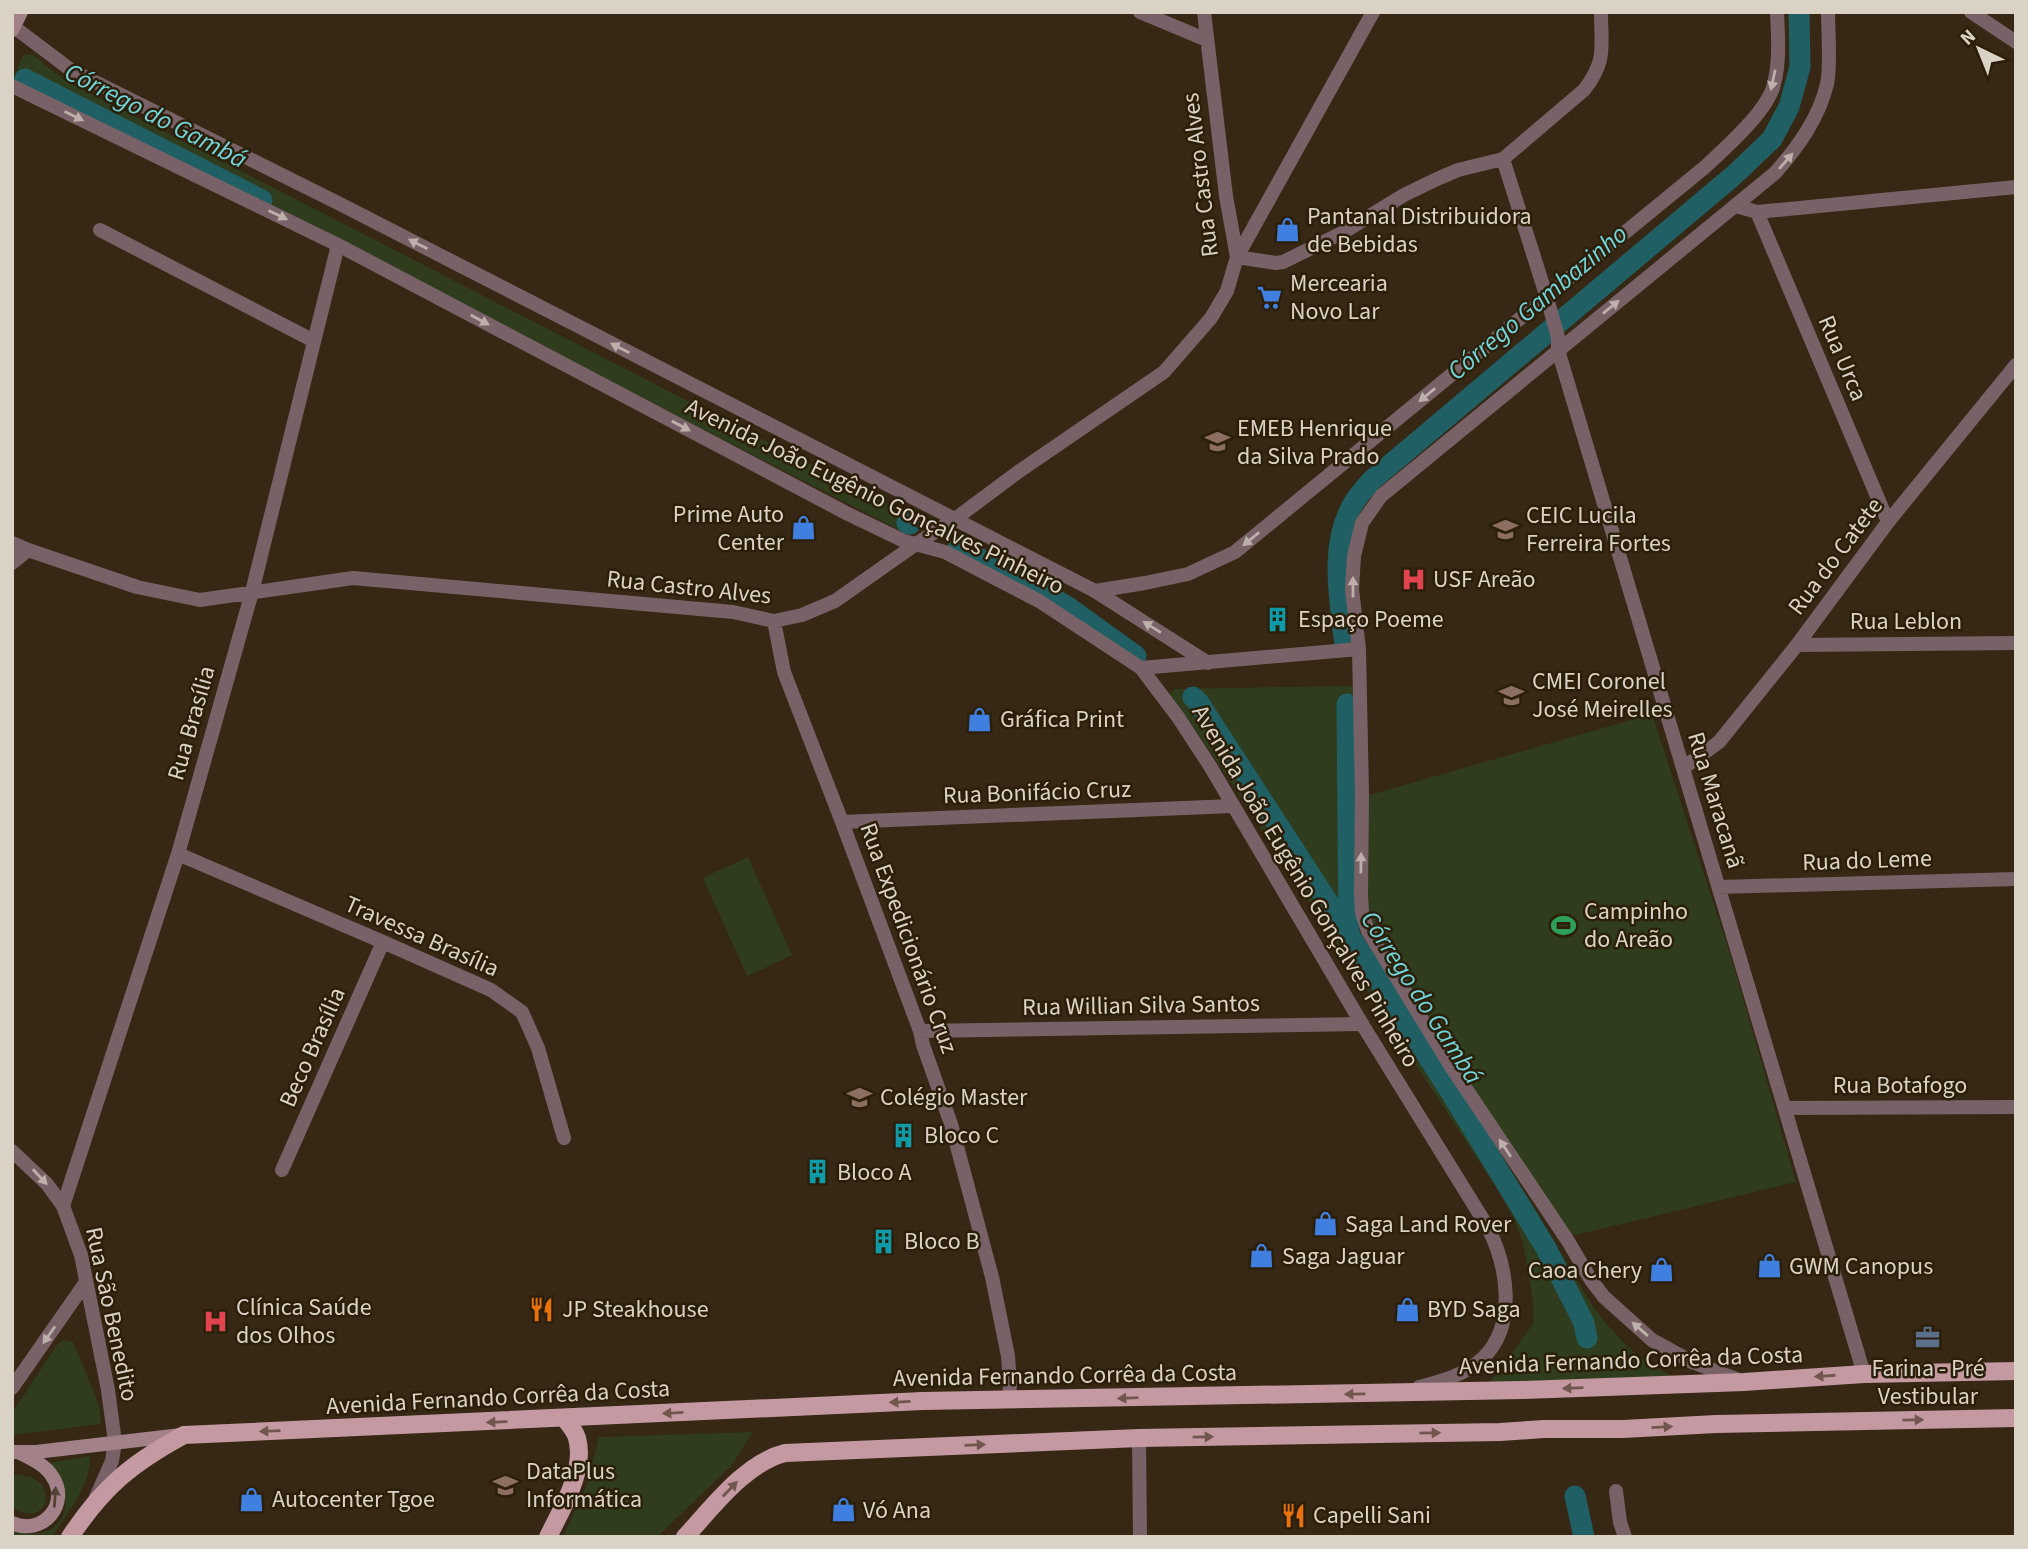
<svg xmlns="http://www.w3.org/2000/svg" width="2028" height="1549" font-family="'Source Sans 3',sans-serif">
	<rect width="100%" height="100%" fill="#362814"/>
	<!-- green -->
	<path fill="#2f3c1d" fill-rule="evenodd" d="M28 54 33 55 63 79 74 85 911 516 903 532 264 204 12 81 23 55Z
		M1351 686 1354 692V901L1358 935 1537 1213 1590 1302 1603 1320 1624 1343 1647 1363 1682 1381 1488 1385 1533 1324V1301L1523 1243 1514 1219 1499 1192 1244 802 1206 745 1169 696 1174 689ZM1198 696 1254 776 1346 919 1341 700H1351V923L1352 932 1532 1215 1591 1321 1596 1337 1580 1338 1576 1317 1552 1264 1515 1203 1415 1043 1358 957 1208 720 1192 703 1191 699Z
		M1652 714 1731 957 1796 1182 1572 1236 1379 948 1362 897 1366 796Z
		M748 857 792 955 747 976 703 878Z
		M64 1340 73 1342 99 1405 101 1424 12 1435V1413L57 1345Z
		M753 1432 731 1466 657 1537H563L586 1487 599 1437Z
		M90 1456C91 1486 67 1513 52 1537H12V1529C41 1543 73 1525 64 1492 62 1482 54 1472 49 1463Z
		M12 1474C21 1475 33 1476 39 1482 55 1496 42 1527 12 1507Z"/>
	<g fill="none" stroke-linecap="round" stroke-linejoin="round">
		<!-- canal -->
		<path stroke="#206064" stroke-width="21" d="M25 79 262 200
			M907 523 910 524
			M958 548 1006 572 1068 607 1136 656
			M1345 646C1340 599 1328 543 1355 501 1360 493 1367 486 1372 480L1733 176 1772 139 1789 107 1800 67 1799 12
			M1193 697 1199 703 1447 1086 1546 1248 1584 1323 1587 1338
			M1347 704 1349 932
			M1575 1496 1584 1537"/>
		<!-- minor -->
		<path stroke="#786267" stroke-width="14" d="M1140 12 1207 40
			M1971 12 2016 42
			M1503 159 1547 298 1558 337V350L1864 1374
			M1736 206 1757 212 2016 187
			M1757 212 1888 522
			M100 230 314 341
			M1237 257 1276 263 1283 262 1342 233 1404 195 1437 179 1458 170 1503 159 1584 90C1607 61 1601 47 1601 12
			M1237 257 1373 12
			M12 543 28 550 137 587 200 600 353 578 733 612 774 621 802 615 835 601 916 544 955 519 1018 472 1164 372 1211 318 1227 291 1237 257 1226 196 1204 12
			M12 563 28 550
			M774 621 784 672 842 822 920 1031 923 1045 951 1124 992 1277 1008 1356 1010 1384 1009 1399
			M1797 645 2016 643
			M1683 768 1719 742 1797 645 1888 522 2016 365
			M842 822 1233 806
			M178 854 383 942 491 990 522 1012 538 1048 564 1138
			M1719 887 2016 879
			M920 1031 1362 1024
			M1785 1108 2016 1107
			M12 1151 47 1184 63 1206 81 1255 108 1390 115 1442 112 1461 96 1497
			M282 1170 383 942
			M63 1206 178 854 252 592 338 245
			M12 1388 86 1282
			M1139 1438 1140 1537
			M1616 1491 1620 1522 1625 1537"/>
		<!-- tertiary -->
		<path stroke="#786267" stroke-width="14" d="M14 27 71 70 340 204 1095 591 1208 663
			M12 86 338 245 848 514 904 541 945 552 1039 601 1141 668 1178 717 1210 766 1362 1024 1487 1226C1507 1264 1518 1324 1483 1358 1465 1375 1442 1381 1419 1387
			M1095 591 1145 583 1188 574 1235 552 1705 167C1725 148 1768 111 1774 84 1780 61 1778 36 1777 12
			M1141 668 1359 649
			M1739 1380 1692 1362 1652 1340 1604 1297 1591 1280 1568 1241 1450 1065 1368 931 1362 913 1361 894 1362 794 1359 649 1352 589 1354 556 1362 523 1381 496 1775 173C1798 147 1819 118 1827 84 1831 68 1828 30 1828 12"/>
		<!-- secondary -->
		<path stroke="#a38189" stroke-width="14" d="M12 30 21 12
			M12 1452H36L181 1435
			M12 1523C43 1537 71 1503 52 1476 45 1465 32 1459 20 1453"/>
		<!-- primary -->
		<path stroke="#c599a2" stroke-width="18" d="M70 1537C103 1487 132 1463 184 1435L923 1401 1522 1390 1744 1382 1864 1374 2016 1371
			M548 1537C562 1508 586 1470 577 1438 575 1431 569 1424 565 1419
			M685 1537C712 1508 745 1463 785 1453L1139 1438 1500 1432 1544 1429H1623L1716 1424 2016 1418"/>
	</g>
	<!-- one-way arrows -->
	<defs><path id="oneway-solid" d="M-6-.8H1V-3.2L6.5 0L1 3.2V.8H-6Z" transform="scale(1.75)"/></defs>
	<g fill="#bdb0aa">
		<use href="#oneway-solid" transform="translate(1773 80) rotate(102)"/>
		<use href="#oneway-solid" transform="translate(74 116) rotate(26)"/>
		<use href="#oneway-solid" transform="translate(1786 161) rotate(-49)"/>
		<use href="#oneway-solid" transform="translate(278 215) rotate(26)"/>
		<use href="#oneway-solid" transform="translate(418 244) rotate(-153)"/>
		<use href="#oneway-solid" transform="translate(1611 307) rotate(-39)"/>
		<use href="#oneway-solid" transform="translate(480 320) rotate(28)"/>
		<use href="#oneway-solid" transform="translate(620 348) rotate(-153)"/>
		<use href="#oneway-solid" transform="translate(1427 395) rotate(141)"/>
		<use href="#oneway-solid" transform="translate(681 426) rotate(28)"/>
		<use href="#oneway-solid" transform="translate(1251 539) rotate(141)"/>
		<use href="#oneway-solid" transform="translate(1353 587) rotate(-90)"/>
		<use href="#oneway-solid" transform="translate(1152 627) rotate(-148)"/>
		<use href="#oneway-solid" transform="translate(1361 863) rotate(-89)"/>
		<use href="#oneway-solid" transform="translate(1505 1148) rotate(-124)"/>
		<use href="#oneway-solid" transform="translate(40 1177) rotate(47)"/>
		<use href="#oneway-solid" transform="translate(1640 1329) rotate(-139)"/>
		<use href="#oneway-solid" transform="translate(49 1335) rotate(125)"/>
	</g>
	<g fill="#71564e">
		<use href="#oneway-solid" transform="translate(1825 1376) rotate(176)"/>
		<use href="#oneway-solid" transform="translate(1573 1388) rotate(178)"/>
		<use href="#oneway-solid" transform="translate(1355 1394) rotate(179)"/>
		<use href="#oneway-solid" transform="translate(1128 1398) rotate(178)"/>
		<use href="#oneway-solid" transform="translate(900 1402) rotate(177)"/>
		<use href="#oneway-solid" transform="translate(673 1413) rotate(177)"/>
		<use href="#oneway-solid" transform="translate(1913 1420) rotate(-1)"/>
		<use href="#oneway-solid" transform="translate(497 1422) rotate(178)"/>
		<use href="#oneway-solid" transform="translate(1662 1427) rotate(-3)"/>
		<use href="#oneway-solid" transform="translate(270 1431) rotate(178)"/>
		<use href="#oneway-solid" transform="translate(1430 1433) rotate(-1)"/>
		<use href="#oneway-solid" transform="translate(1203 1437) rotate(-1)"/>
		<use href="#oneway-solid" transform="translate(975 1445) rotate(-2)"/>
		<use href="#oneway-solid" transform="translate(730 1489) rotate(-46)"/>
	</g>
	<use fill="#564136" href="#oneway-solid" transform="translate(55 1497) rotate(-86)"/>
	<!-- icons -->
	<defs>
		<symbol id="shop-bare" viewBox="-9 -9 18 18"><path d="M-5-2.5h2.3a2.7 3.5 0 0 1 5.4 0H5L5.5 6h-11ZM-1.5-2.5h3a1.5 2.3 0 0 0-3 0Z" fill="#3f7fe0" stroke="#2c1f0a" stroke-width="2.5" paint-order="stroke"/></symbol>
		<symbol id="supermarket-bare" viewBox="-9 -9 18 18"><path d="M-6-5.5h2.5l.6 2H6L4.5 2H-2.5L-4.4-4H-6ZM-1.5 3.2a1.3 1.3 0 1 0 .1 0ZM3 3.2a1.3 1.3 0 1 0 .1 0Z" fill="#3f7fe0" stroke="#2c1f0a" stroke-width="2.5" paint-order="stroke"/></symbol>
		<symbol id="school-bare" viewBox="-9 -9 18 18"><path d="M0-5L7-2L0 1L-7-2ZM-4 1L0 2.5L4 1V4Q0 6-4 4Z" fill="#8d6e63" stroke="#2c1f0a" stroke-width="2.5" paint-order="stroke"/></symbol>
		<symbol id="hospital-bare" viewBox="-9 -9 18 18"><path d="M-5-5h3v3.5h4V-5h3V5h-3V1.5h-4V5h-3Z" fill="#e0444e" stroke="#2c1f0a" stroke-width="2.5" paint-order="stroke"/></symbol>
		<symbol id="building-bare" viewBox="-9 -9 18 18"><path d="M-4-6H4V6H1V3H-1V6H-4ZM-2.5-4.3h1.7v1.8h-1.7ZM.8-4.3h1.7v1.8H.8ZM-2.5-1h1.7V.8h-1.7ZM.8-1h1.7V.8H.8Z" fill="#0f9aa8" stroke="#2c1f0a" stroke-width="2.5" paint-order="stroke"/></symbol>
		<symbol id="stadium-bare" viewBox="-9 -9 18 18"><path d="M0-5a6.5 5 0 1 0 0 10a6.5 5 0 1 0 0-10ZM-3.5-1.8h7v3.6h-7Z" fill="#2e9e5b" stroke="#2c1f0a" stroke-width="2.5" paint-order="stroke"/></symbol>
		<symbol id="restaurant-bare" viewBox="-9 -9 18 18"><path d="M-5-6h1v4h1v-4h1v4h1v-4h1v5L-1.5 .5V6h-2V.5L-5-1ZM5-6V6H3V1.5H1.5Q1.5-4 5-6Z" fill="#e8710a" stroke="#2c1f0a" stroke-width="2.5" paint-order="stroke"/></symbol>
		<symbol id="office-bare" viewBox="-9 -9 18 18"><path d="M-6-3h4V-5.5h4V-3h4V5H-6ZM-1-4.5V-3h2v-1.5ZM-6 0V1H6V0Z" fill="#5c6f8a" stroke="#2c1f0a" stroke-width="2.5" paint-order="stroke"/></symbol>
		<symbol id="university-bare" viewBox="-9 -9 18 18"><path d="M0-5L7-2L0 1L-7-2ZM-4 1L0 2.5L4 1V4Q0 6-4 4Z" fill="#8d6e63" stroke="#2c1f0a" stroke-width="2.5" paint-order="stroke"/></symbol>
	</defs>
	<g fill-rule="evenodd">
		<use href="#shop-bare" x="1270" y="212" width="35" height="35"/>
		<use href="#supermarket-bare" x="1252" y="280" width="35" height="35"/>
		<use href="#school-bare" x="1200" y="424" width="35" height="35"/>
		<use href="#shop-bare" x="786" y="510" width="35" height="35"/>
		<use href="#school-bare" x="1488" y="512" width="35" height="35"/>
		<use href="#hospital-bare" x="1396" y="562" width="35" height="35"/>
		<use href="#building-bare" x="1260" y="602" width="35" height="35"/>
		<use href="#school-bare" x="1494" y="678" width="35" height="35"/>
		<use href="#shop-bare" x="962" y="702" width="35" height="35"/>
		<use href="#stadium-bare" x="1546" y="908" width="35" height="35"/>
		<use href="#school-bare" x="842" y="1080" width="35" height="35"/>
		<use href="#building-bare" x="886" y="1118" width="35" height="35"/>
		<use href="#building-bare" x="800" y="1154" width="35" height="35"/>
		<use href="#shop-bare" x="1308" y="1206" width="35" height="35"/>
		<use href="#building-bare" x="866" y="1224" width="35" height="35"/>
		<use href="#shop-bare" x="1244" y="1238" width="35" height="35"/>
		<use href="#shop-bare" x="1752" y="1248" width="35" height="35"/>
		<use href="#shop-bare" x="1644" y="1252" width="35" height="35"/>
		<use href="#restaurant-bare" x="524" y="1292" width="35" height="35"/>
		<use href="#shop-bare" x="1390" y="1292" width="35" height="35"/>
		<use href="#hospital-bare" x="198" y="1304" width="35" height="35"/>
		<use href="#office-bare" x="1910" y="1320" width="35" height="35"/>
		<use href="#university-bare" x="488" y="1468" width="35" height="35"/>
		<use href="#shop-bare" x="234" y="1482" width="35" height="35"/>
		<use href="#shop-bare" x="826" y="1492" width="35" height="35"/>
		<use href="#restaurant-bare" x="1276" y="1498" width="35" height="35"/>
	</g>
	<g text-anchor="middle" stroke-width="5" stroke-linejoin="round" paint-order="stroke">
		<!-- street labels -->
		<g font-size="24" fill="#dbd2c6" stroke="#2c1f0a">
			<text transform="translate(1200 175) rotate(-97)" y="8">Rua Castro Alves</text>
			<text transform="translate(1843 358) rotate(67)" y="8">Rua Urca</text>
			<text transform="translate(875 496) rotate(26)" y="8">Avenida João Eugênio Gonçalves Pinheiro</text>
			<text transform="translate(1835 556) rotate(-53)" y="8">Rua do Catete</text>
			<text transform="translate(689 587) rotate(6)" y="8">Rua Castro Alves</text>
			<text x="1906" y="629">Rua Leblon</text>
			<text transform="translate(191 723) rotate(-74)" y="8">Rua Brasília</text>
			<text transform="translate(1037 792) rotate(-2)" y="8">Rua Bonifácio Cruz</text>
			<text transform="translate(1716 800) rotate(73)" y="8">Rua Maracanã</text>
			<text transform="translate(1867 860) rotate(-2)" y="8">Rua do Leme</text>
			<text transform="translate(1306 886) rotate(59)" y="8">Avenida João Eugênio Gonçalves Pinheiro</text>
			<text transform="translate(422 936) rotate(24)" y="8">Travessa Brasília</text>
			<text transform="translate(909 938) rotate(70)" y="8">Rua Expedicionário Cruz</text>
			<text transform="translate(1141 1005) rotate(-1)" y="8">Rua Willian Silva Santos</text>
			<text transform="translate(312 1047) rotate(-66)" y="8">Beco Brasília</text>
			<text x="1900" y="1093">Rua Botafogo</text>
			<text transform="translate(112 1314) rotate(78)" y="8">Rua São Benedito</text>
			<text transform="translate(1631 1360) rotate(-2)" y="8">Avenida Fernando Corrêa da Costa</text>
			<text transform="translate(1065 1375) rotate(-1)" y="8">Avenida Fernando Corrêa da Costa</text>
			<text transform="translate(498 1397) rotate(-3)" y="8">Avenida Fernando Corrêa da Costa</text>
		</g>
		<!-- poi labels -->
		<g font-size="24" fill="#dbd2c6" stroke="#2c1f0a" text-anchor="start">
			<text x="1307" y="224">Pantanal Distribuidora<tspan x="1307" dy="28">de Bebidas</tspan></text>
			<text x="1290" y="291">Mercearia<tspan x="1290" dy="28">Novo Lar</tspan></text>
			<text x="1237" y="436">EMEB Henrique<tspan x="1237" dy="28">da Silva Prado</tspan></text>
			<text x="784" y="522" text-anchor="end">Prime Auto<tspan x="784" dy="28">Center</tspan></text>
			<text x="1526" y="523">CEIC Lucila<tspan x="1526" dy="28">Ferreira Fortes</tspan></text>
			<text x="1433" y="587">USF Areão</text>
			<text x="1298" y="627">Espaço Poeme</text>
			<text x="1532" y="689">CMEI Coronel<tspan x="1532" dy="28">José Meirelles</tspan></text>
			<text x="1000" y="727">Gráfica Print</text>
			<text x="1584" y="919">Campinho<tspan x="1584" dy="28">do Areão</tspan></text>
			<text x="880" y="1105">Colégio Master</text>
			<text x="924" y="1143">Bloco C</text>
			<text x="837" y="1180">Bloco A</text>
			<text x="1345" y="1232">Saga Land Rover</text>
			<text x="904" y="1249">Bloco B</text>
			<text x="1282" y="1264">Saga Jaguar</text>
			<text x="1789" y="1274">GWM Canopus</text>
			<text x="1642" y="1278" text-anchor="end">Caoa Chery</text>
			<text x="236" y="1315">Clínica Saúde<tspan x="236" dy="28">dos Olhos</tspan></text>
			<text x="562" y="1317">JP Steakhouse</text>
			<text x="1427" y="1317">BYD Saga</text>
			<text x="1928" y="1376" text-anchor="middle">Farina - Pré<tspan x="1928" dy="28">Vestibular</tspan></text>
			<text x="526" y="1479">DataPlus<tspan x="526" dy="28">Informática</tspan></text>
			<text x="272" y="1507">Autocenter Tgoe</text>
			<text x="863" y="1518">Vó Ana</text>
			<text x="1313" y="1523">Capelli Sani</text>
		</g>
		<!-- water labels -->
		<g font-size="26" font-style="italic" fill="#72d5db" stroke="#2c1f0a">
			<text transform="translate(156 115) rotate(27)" y="9">Córrego do Gambá</text>
			<text transform="translate(1537 302) rotate(-40)" y="9">Córrego Gambazinho</text>
			<text transform="translate(1422 997) rotate(57)" y="9">Córrego do Gambá</text>
		</g>
	</g>
	<!-- border -->
	<rect width="2028" height="1549" fill="none" stroke="#dbd2c6" stroke-width="28"/>
	<!-- north arrow -->
	<g transform="translate(1979 49) rotate(317)" stroke="#2c1f0a" stroke-width="5" paint-order="stroke">
	<path d="M0-5L12 26L0 18L-12 26Z" fill="#dbd2c6"/>
	<text y="-10" font-size="19" font-weight="bold" text-anchor="middle" fill="#dbd2c6">N</text>
	</g>
</svg>
